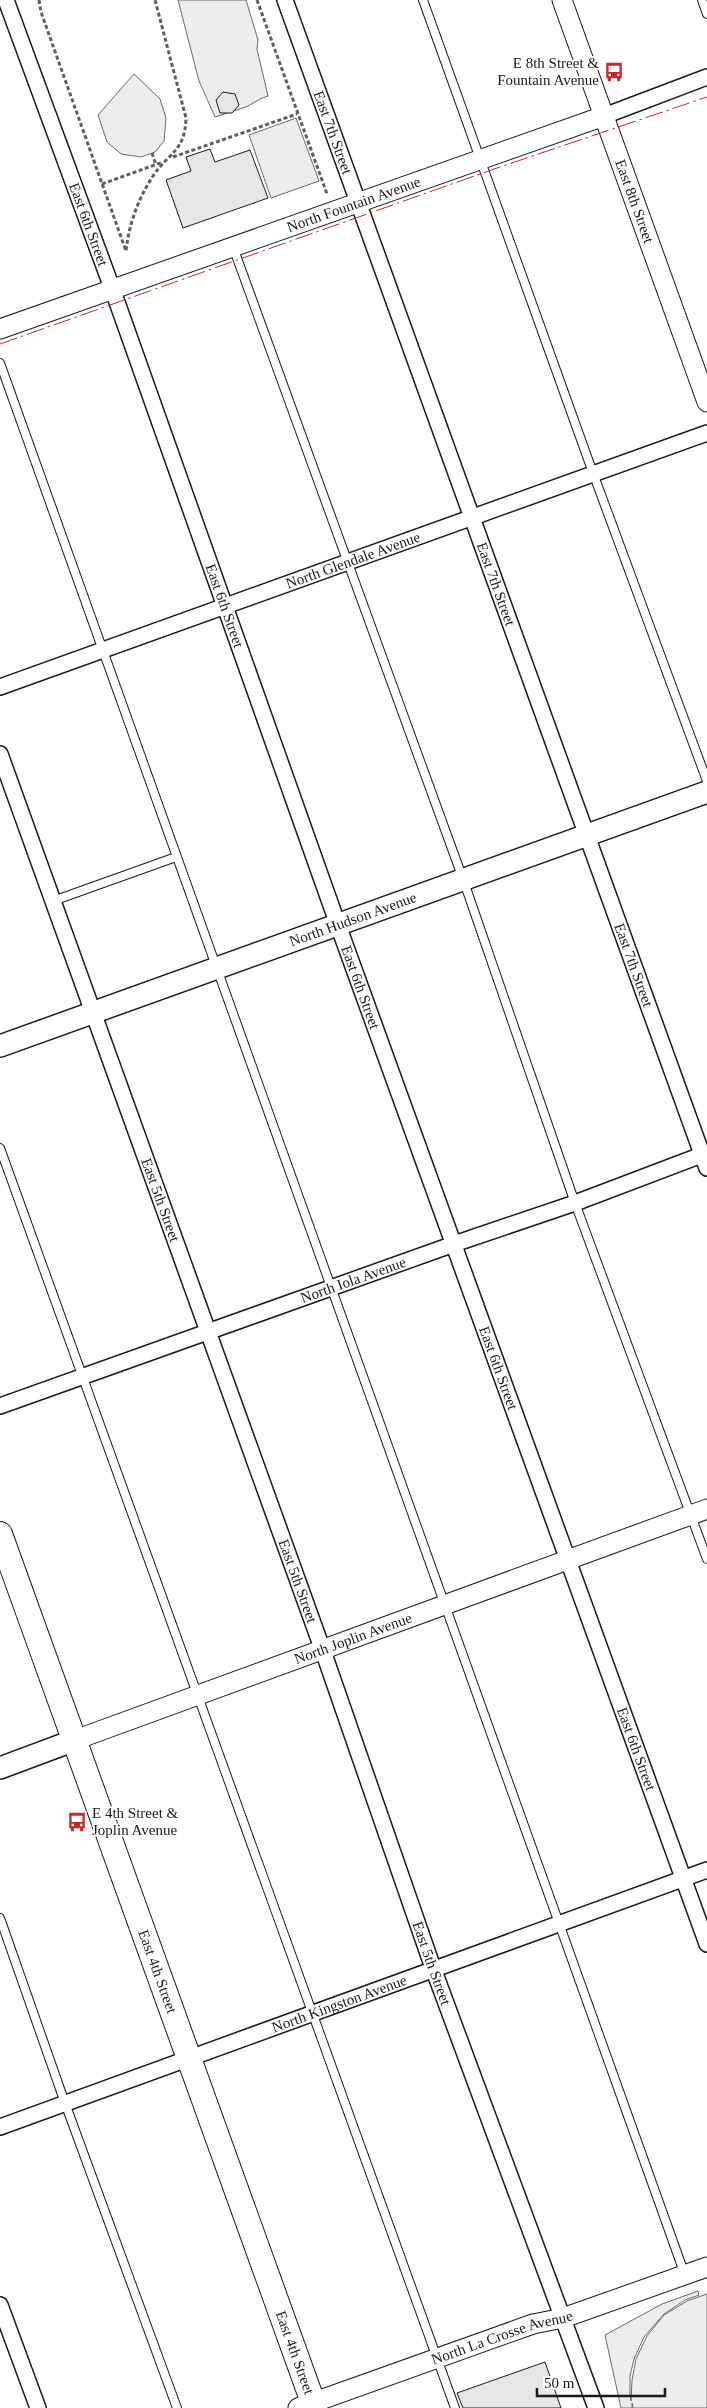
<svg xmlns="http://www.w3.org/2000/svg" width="707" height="2408" font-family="Georgia,serif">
	<rect width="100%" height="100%" fill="#fff"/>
	<!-- built -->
	<path fill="#ededed" stroke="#6a6a6a" d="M178 0H246L258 40 257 49 268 96 260 99 246 107 215 117 199 81Z
		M134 74 160 99 166 118 164 141 155 152 141 157 121 154 107 142 98 115Z
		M296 118 319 181 271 198 249 135Z
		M698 2291 699 2295 685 2300 664 2314 644 2337 634 2359 630 2376V2394L631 2401 632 2380 636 2359 647 2336 664 2315 687 2301 707 2294V2408H633L632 2403V2408H621L605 2335 662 2304Z"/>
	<!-- building -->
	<path fill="#e6e6e6" stroke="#1a1a1a" d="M223 92 235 94 239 105 232 113H220L216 100Z
		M210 149 215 162 250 150 268 198 183 228 166 180 191 171 186 157Z
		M545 2362 561 2408H463L457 2393Z"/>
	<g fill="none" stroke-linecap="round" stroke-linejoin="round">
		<defs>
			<path id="service" d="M423 0 593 473 707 781
				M702 0 707 14
				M233 247 463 879 575 1203 707 1559
				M0 363 685 2275
				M53 901 176 857
				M0 1148 455 2408
				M0 1918 65 2103 177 2408"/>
			<g id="minor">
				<path id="s1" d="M6 0 112 288 338 925 707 1944"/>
				<path id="s2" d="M285 0 707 1168"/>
				<path d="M604 116 707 77"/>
				<path id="s3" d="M0 687 707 433"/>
				<path id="s4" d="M0 754 322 1648 433 1968 596 2408"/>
				<path id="s5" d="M0 1406 454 1244 575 1203 707 1153"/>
				<path id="s6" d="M0 2127 707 1870"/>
				<path d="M0 2305 38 2408"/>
			</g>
			<g id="tertiary">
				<path id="s7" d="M562 0 707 402"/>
				<path id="s8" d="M0 329 604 116"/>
				<path id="s9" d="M75 1740 707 1509"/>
				<path id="s10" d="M298 2408 533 2324 563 2318 707 2267"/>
			</g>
			<g id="secondary">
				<path id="s11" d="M0 1046 707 792"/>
				<path d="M0 1768 75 1740"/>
			</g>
			<g id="primary">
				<path id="s12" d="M0 1534 315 2408"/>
			</g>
		</defs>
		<!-- service casing -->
		<use href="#service" stroke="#1a1a1a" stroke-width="10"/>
		<!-- minor casing -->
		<use href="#minor" stroke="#1a1a1a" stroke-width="18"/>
		<!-- tertiary casing -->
		<use href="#tertiary" stroke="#1a1a1a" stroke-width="21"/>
		<!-- secondary casing -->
		<use href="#secondary" stroke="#1a1a1a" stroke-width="24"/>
		<!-- primary casing -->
		<use href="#primary" stroke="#1a1a1a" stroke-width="26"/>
		<!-- path -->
		<path stroke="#5f5f5f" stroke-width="3" stroke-dasharray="4 2.5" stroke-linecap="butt" d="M39 0 41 12 126 251C129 224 138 199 153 176 169 152 185 152 186 118L155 0
			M257 0 327 194
			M152 153 156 165
			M173 157 297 114
			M102 184 163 162"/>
		<!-- service -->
		<use href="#service" stroke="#fff" stroke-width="8"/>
		<!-- minor -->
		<use href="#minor" stroke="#fff" stroke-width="15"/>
		<!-- tertiary -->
		<use href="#tertiary" stroke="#fff" stroke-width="19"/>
		<!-- secondary -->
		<use href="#secondary" stroke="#fff" stroke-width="21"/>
		<!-- primary -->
		<use href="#primary" stroke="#fff" stroke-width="24"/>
		<!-- power -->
		<path stroke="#c62828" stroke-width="1" stroke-dasharray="18 4 2.5 4" stroke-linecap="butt" d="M0 344 497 168 707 97"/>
	</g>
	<!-- icons -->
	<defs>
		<symbol id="bus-bare" viewBox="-9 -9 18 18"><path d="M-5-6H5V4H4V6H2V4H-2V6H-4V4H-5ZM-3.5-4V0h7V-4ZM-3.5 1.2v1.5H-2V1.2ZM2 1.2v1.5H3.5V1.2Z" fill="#c62828" stroke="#fff" stroke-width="2.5" paint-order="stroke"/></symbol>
	</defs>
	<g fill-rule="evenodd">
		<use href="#bus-bare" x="600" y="58" width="28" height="28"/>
		<use href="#bus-bare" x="63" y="1808" width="28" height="28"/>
	</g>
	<g text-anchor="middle" stroke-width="4" stroke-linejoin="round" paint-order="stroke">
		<!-- poi labels -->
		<g font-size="15" fill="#1a1a1a" stroke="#fff" text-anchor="end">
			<text x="599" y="68">E 8th Street &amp;<tspan x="599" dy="17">Fountain Avenue</tspan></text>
			<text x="92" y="1818" text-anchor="start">E 4th Street &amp;<tspan x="92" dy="17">Joplin Avenue</tspan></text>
		</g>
		<!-- street labels -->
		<g font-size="15" fill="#1a1a1a" stroke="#fff">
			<text dy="5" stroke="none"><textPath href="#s2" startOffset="141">East 7th Street</textPath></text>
			<text dy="5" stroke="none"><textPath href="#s7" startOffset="214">East 8th Street</textPath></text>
			<text dy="5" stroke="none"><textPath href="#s8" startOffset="375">North Fountain Avenue</textPath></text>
			<text dy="5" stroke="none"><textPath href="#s1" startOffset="239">East 6th Street</textPath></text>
			<text dy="5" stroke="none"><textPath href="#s3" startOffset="375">North Glendale Avenue</textPath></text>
			<text dy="5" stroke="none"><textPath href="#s2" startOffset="621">East 7th Street</textPath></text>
			<text dy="5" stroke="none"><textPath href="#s1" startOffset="644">East 6th Street</textPath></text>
			<text dy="5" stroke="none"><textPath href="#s11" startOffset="375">North Hudson Avenue</textPath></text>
			<text dy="5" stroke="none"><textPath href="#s2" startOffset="1026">East 7th Street</textPath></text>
			<text dy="5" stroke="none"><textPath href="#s1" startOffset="1049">East 6th Street</textPath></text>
			<text dy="5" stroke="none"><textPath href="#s4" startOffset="474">East 5th Street</textPath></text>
			<text dy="5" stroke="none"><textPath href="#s5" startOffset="375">North Iola Avenue</textPath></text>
			<text dy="5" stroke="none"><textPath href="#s1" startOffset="1454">East 6th Street</textPath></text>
			<text dy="5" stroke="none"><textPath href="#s4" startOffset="879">East 5th Street</textPath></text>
			<text dy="5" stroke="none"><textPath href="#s9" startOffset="296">North Joplin Avenue</textPath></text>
			<text dy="5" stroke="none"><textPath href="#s1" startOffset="1859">East 6th Street</textPath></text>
			<text dy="5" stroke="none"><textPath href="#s4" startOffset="1284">East 5th Street</textPath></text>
			<text dy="5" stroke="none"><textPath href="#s12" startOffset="465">East 4th Street</textPath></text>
			<text dy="5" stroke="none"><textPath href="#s6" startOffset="361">North Kingston Avenue</textPath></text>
			<text dy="5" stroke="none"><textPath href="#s10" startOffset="216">North La Crosse Avenue</textPath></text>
			<text dy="5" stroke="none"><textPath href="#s12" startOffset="870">East 4th Street</textPath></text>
		</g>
	</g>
	<!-- scale -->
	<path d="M537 2388v8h128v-8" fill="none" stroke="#1a1a1a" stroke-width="2.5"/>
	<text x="544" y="2388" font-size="15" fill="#1a1a1a" stroke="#ffffff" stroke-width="4" paint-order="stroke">50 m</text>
</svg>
